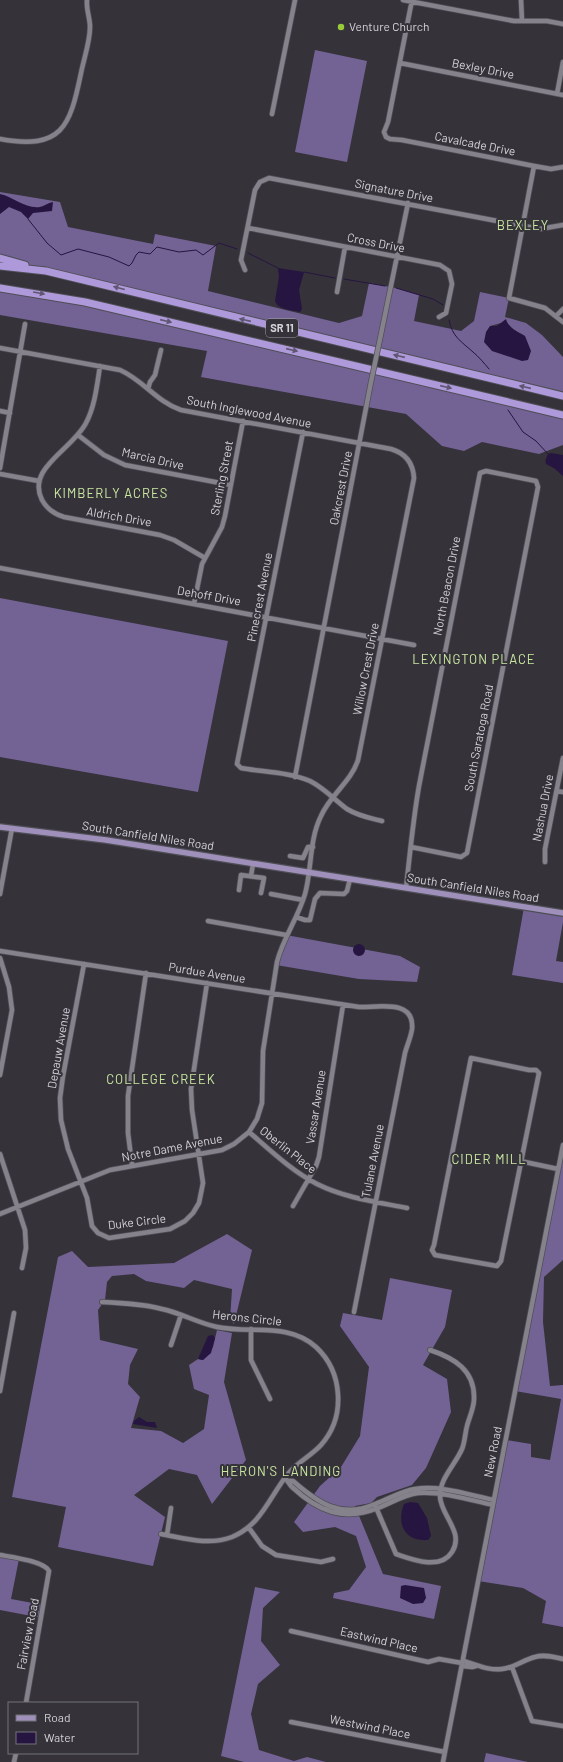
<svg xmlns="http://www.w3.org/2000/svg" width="563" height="1762" font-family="Barlow,sans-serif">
	<rect width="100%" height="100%" fill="#35323a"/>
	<!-- forest -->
	<path fill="#736294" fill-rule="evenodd" d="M315 50 367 61 347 162 295 152Z
		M0 192 60 202 68 227 153 244 155 234 216 246 208 291 339 323 362 316 369 283 396 288 419 295 414 321 461 331 474 321 480 292 509 298 505 317 526 323 542 335 563 357V396L59 275 0 258ZM501 323H507L514 330 525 336 490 326Z
		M0 288 26 291 563 415V445L539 454 482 442 464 451 442 446 406 414 201 377 207 351 0 315Z
		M0 598 228 641 198 792 0 757Z
		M524 907 563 913V922L556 961 563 962V983L512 975Z
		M286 935 400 956 420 967 417 982 359 979 276 965Z
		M563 1145V1260L544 1277 543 1322 550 1386 563 1385V1627L542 1623 546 1601 523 1588 478 1581 506 1440 531 1444V1457L550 1460 561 1399 515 1391Z
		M227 1234 252 1250 234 1324 230 1320 232 1289 194 1280 184 1288 146 1281 134 1274 112 1276 107 1282 105 1300 98 1310 100 1340 138 1349 130 1365 128 1384 140 1397 131 1428 161 1431 183 1443 204 1429 209 1395 194 1389 189 1365 198 1359 203 1360 213 1347 217 1330 232 1333 224 1382 246 1460 212 1504 197 1475 169 1469 134 1495 165 1517 153 1566 58 1547 66 1507 12 1497 58 1257 72 1251 88 1267 174 1263Z
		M390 1278 452 1290 445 1327 423 1365 447 1379 451 1412 426 1468 412 1485 377 1497 371 1503 355 1506 383 1574 441 1586 434 1619 333 1598 334 1593 349 1590 366 1567 356 1536 335 1527 303 1532 294 1522 320 1486 341 1467 360 1436 369 1367 340 1326 343 1313 382 1320Z
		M0 1555 19 1559 11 1599 44 1605 42 1618 0 1610Z
		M255 1587 280 1592 263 1608 261 1641 280 1665 258 1684 251 1714 259 1750 294 1761 307 1757 326 1762H244L221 1756Z
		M486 1753 528 1762H484Z"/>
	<!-- water -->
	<path fill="#261540" d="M0 194C14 197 25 209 40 207 44 206 48 203 53 202L52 211 33 213 28 219 21 212 9 207 0 214Z
		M278 268 304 272 299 290 302 309 300 312C292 310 278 310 275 301L279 277Z
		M506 319C508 328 518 332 525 336L531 351 528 360 522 361 492 351 484 342 486 332 490 326H497Z
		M551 453 563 455V476C560 474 558 471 555 469 548 463 542 467 548 454Z
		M353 950a6 6 0 1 1 12 0a6 6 0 1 1-12 0Z
		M213 1335 215 1338 211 1353 203 1360 198 1359 208 1336Z
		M139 1417 147 1422H155L157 1428 133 1424 134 1421Z
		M410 1502 418 1503 427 1518 431 1536 428 1540C405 1542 396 1524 404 1504Z
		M405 1585 424 1588 426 1598 423 1603 413 1604 400 1598 401 1586Z"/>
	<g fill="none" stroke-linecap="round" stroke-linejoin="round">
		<!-- stream -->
		<path stroke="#261540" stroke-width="1" d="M28 219 47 243 61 255 78 249 109 257 129 266C134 263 134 255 139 252L150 254 157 247 179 252 196 250 203 255 219 243 237 249
			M248 253 278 268
			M304 272 335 278
			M344 279 385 286
			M396 288 433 299 443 305
			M449 320C452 337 462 342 473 352 479 357 484 363 489 369
			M508 410 523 432 536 441 548 454"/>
		<defs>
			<path id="minor" d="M403 0 514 21H547L563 24
				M412 0 388 122 384 132 386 137 390 139 402 140 534 166 551 169 563 167
				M521 0 522 21
				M400 63 563 95
				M557 94 563 62
				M272 114 295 0
				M0 139C62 150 70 127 81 73 84 58 90 42 90 27 90 18 86 9 87 0
				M534 166 509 298 545 308 563 322
				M248 228 440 265 449 271 452 284 446 313 439 317
				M245 270 241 260 255 190 260 182 269 178 540 229 563 225
				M337 292 345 247
				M557 315 563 309
				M380 339 408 203
				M0 348 120 370C143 380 157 402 181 410L391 449C405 453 413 463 414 478L358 760C351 782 330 795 321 816 309 840 312 869 305 894 298 918 283 938 277 962L263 1051 262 1103 257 1119 249 1132 234 1144 222 1150 110 1170 0 1214
				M100 366C97 385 95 406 86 423 72 450 26 468 42 500 47 509 54 514 64 517L160 535 174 540 205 558
				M148 389 150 382 155 375 161 350
				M0 411 10 413
				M303 432 237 764 241 768C263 772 289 772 310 781 324 788 335 800 347 809 358 816 370 818 382 821
				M78 435 104 455 125 465 231 485
				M0 468 25 324
				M0 474 39 481
				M0 568 414 645
				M194 604 202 564 222 527 225 516 243 421
				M295 777 371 382
				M557 791 563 792
				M290 856 303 858 308 847H313
				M545 862V849L563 758
				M251 876 253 864
				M406 888C410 854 413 820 419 786L480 473 486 471 536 481 538 487 467 853 461 857 411 847
				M239 890 241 875 264 878 261 893
				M0 894 12 828
				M271 894 303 900
				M296 917 305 920H310L315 899 320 893 344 894 347 891 350 879
				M208 921 286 935
				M0 951 359 1007C376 1008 415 998 412 1029 411 1037 407 1045 405 1053L354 1312
				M0 958 9 987 12 1010 0 1075
				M84 964 63 1076 60 1098 61 1120 68 1149 87 1198 92 1226 98 1233 109 1238 170 1229 185 1221 193 1213 199 1203 203 1183 192 1110 191 1089 207 983
				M471 1058 529 1070H536L539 1073 501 1261 497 1266 435 1255 432 1250 434 1245Z
				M249 1132C271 1151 292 1171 317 1184 345 1198 377 1202 407 1208
				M0 1154 25 1230 26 1248 22 1268
				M520 1161 558 1169
				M132 1165 128 1133V1096L146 973
				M293 1206 316 1166 319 1157 343 1005
				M102 1302C123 1303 143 1304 162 1309 181 1313 198 1323 217 1327 251 1334 288 1322 316 1347 343 1372 346 1417 321 1445 311 1456 296 1463 287 1475 269 1498 261 1525 232 1537 208 1546 184 1538 161 1534
				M251 1329V1360L270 1399
				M171 1345 181 1315
				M0 1391 14 1313
				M285 1478C288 1481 289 1484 292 1487 318 1511 343 1522 378 1508 391 1503 403 1495 418 1493 440 1491 471 1500 493 1505
				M289 1481H293C318 1503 341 1519 375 1504 389 1499 401 1491 415 1489 440 1485 469 1495 494 1500
				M375 1505 396 1554C411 1559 440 1571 452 1552 465 1532 440 1515 440 1496 440 1478 455 1465 462 1449 465 1442 465 1433 467 1426 469 1418 474 1408 474 1399 475 1370 454 1358 430 1350
				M249 1528 262 1546 276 1555 321 1562 333 1559
				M167 1535 171 1508
				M0 1555C11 1557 44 1561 49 1571L26 1703
				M291 1631 428 1662 439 1659 462 1663
				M463 1661C476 1664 488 1671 502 1669 514 1668 523 1660 535 1657 544 1654 554 1657 563 1659
				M462 1666 472 1667 476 1666
				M512 1667 532 1721 563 1726
				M291 1722 445 1752
				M14 1762 16 1753
				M443 1762 563 1145"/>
			<path id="major" d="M0 827 106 840 563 913"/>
			<path id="highway" d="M0 258 25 265
				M0 266 46 271 563 396
				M0 288 85 302 563 415"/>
		</defs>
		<!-- minor casing -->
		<use href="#minor" stroke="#4f4e55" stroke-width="6"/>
		<!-- major casing -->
		<use href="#major" stroke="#4f4e55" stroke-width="8"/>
		<!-- highway casing -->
		<use href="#highway" stroke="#4f4e55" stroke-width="9"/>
		<!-- minor -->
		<use href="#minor" stroke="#85828c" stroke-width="4.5"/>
		<!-- major -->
		<use href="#major" stroke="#9e90bb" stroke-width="5.5"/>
		<!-- highway -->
		<use href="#highway" stroke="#ae99da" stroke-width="7"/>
		<defs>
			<path id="minor-bridge" d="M371 382 380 339"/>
		</defs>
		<!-- minor-bridge casing -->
		<use href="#minor-bridge" stroke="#4f4e55" stroke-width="6" stroke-linecap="butt"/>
		<!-- minor-bridge -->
		<use href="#minor-bridge" stroke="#85828c" stroke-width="4.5"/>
	</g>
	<!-- one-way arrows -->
	<defs><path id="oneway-solid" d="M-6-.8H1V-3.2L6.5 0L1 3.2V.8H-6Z"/></defs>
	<g fill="#5f5672">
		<use href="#oneway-solid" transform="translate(119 288) rotate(-165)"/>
		<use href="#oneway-solid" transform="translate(39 293) rotate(10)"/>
		<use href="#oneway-solid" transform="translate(245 320) rotate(-167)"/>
		<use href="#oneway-solid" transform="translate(166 321) rotate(13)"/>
		<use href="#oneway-solid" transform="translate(292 350) rotate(13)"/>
		<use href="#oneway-solid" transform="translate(399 356) rotate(-167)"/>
		<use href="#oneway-solid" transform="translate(446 387) rotate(13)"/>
		<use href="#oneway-solid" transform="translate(525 387) rotate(-167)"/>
	</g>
	<!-- markers -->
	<circle fill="#97cc38" stroke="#35323a" stroke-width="1.5" cx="341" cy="27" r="4"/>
	<g text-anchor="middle" stroke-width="4" stroke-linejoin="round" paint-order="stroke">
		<!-- shield labels -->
		<rect fill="#35323a" stroke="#a4a2a8" stroke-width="1" x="266" y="319" width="32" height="18" rx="3"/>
		<g font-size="11" font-weight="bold" fill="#d3d2d7">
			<text x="282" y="332">SR 11</text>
		</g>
		<!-- poi labels -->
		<g font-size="12" fill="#d3d2d7" stroke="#35323a" text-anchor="start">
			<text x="349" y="31">Venture Church</text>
		</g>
		<!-- street labels -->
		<g font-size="12" fill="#d3d2d7" stroke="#35323a">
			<text transform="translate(483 69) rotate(11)" y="4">Bexley Drive</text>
			<text transform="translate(475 144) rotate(11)" y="4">Cavalcade Drive</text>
			<text transform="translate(394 191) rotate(11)" y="4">Signature Drive</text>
			<text transform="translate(376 243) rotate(11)" y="4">Cross Drive</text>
			<text transform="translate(249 412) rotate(11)" y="4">South Inglewood Avenue</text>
			<text transform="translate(153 459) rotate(13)" y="4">Marcia Drive</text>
			<text transform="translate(222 478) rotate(-79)" y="4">Sterling Street</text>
			<text transform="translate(341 488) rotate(-79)" y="4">Oakcrest Drive</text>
			<text transform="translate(119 517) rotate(10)" y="4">Aldrich Drive</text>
			<text transform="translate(447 586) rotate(-79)" y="4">North Beacon Drive</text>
			<text transform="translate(209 596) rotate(10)" y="4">Dehoff Drive</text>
			<text transform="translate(260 597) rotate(-79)" y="4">Pinecrest Avenue</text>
			<text transform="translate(366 669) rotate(-79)" y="4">Willow Crest Drive</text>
			<text transform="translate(479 738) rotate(-79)" y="4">South Saratoga Road</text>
			<text transform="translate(543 808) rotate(-79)" y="4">Nashua Drive</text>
			<text transform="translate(148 836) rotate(9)" y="4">South Canfield Niles Road</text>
			<text transform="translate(473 888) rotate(9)" y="4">South Canfield Niles Road</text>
			<text transform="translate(207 973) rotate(9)" y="4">Purdue Avenue</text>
			<text transform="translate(59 1048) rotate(-80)" y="4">Depauw Avenue</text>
			<text transform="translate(316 1107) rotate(-81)" y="4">Vassar Avenue</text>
			<text transform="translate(172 1148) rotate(-11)" y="4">Notre Dame Avenue</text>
			<text transform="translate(288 1150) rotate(38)" y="4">Oberlin Place</text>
			<text transform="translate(373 1161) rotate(-79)" y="4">Tulane Avenue</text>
			<text transform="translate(137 1222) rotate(-7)" y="4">Duke Circle</text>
			<text transform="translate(247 1318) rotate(6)" y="4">Herons Circle</text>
			<text transform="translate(493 1452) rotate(-79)" y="4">New Road</text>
			<text transform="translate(28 1634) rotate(-79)" y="4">Fairview Road</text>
			<text transform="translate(379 1640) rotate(13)" y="4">Eastwind Place</text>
			<text transform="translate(370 1727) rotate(11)" y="4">Westwind Place</text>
		</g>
		<!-- neighbourhood labels -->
		<g font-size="13" letter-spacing="1" fill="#c9e8a0" stroke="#35323a">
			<text x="523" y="230">BEXLEY</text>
			<text x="111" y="498">KIMBERLY ACRES</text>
			<text x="474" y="664">LEXINGTON PLACE</text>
			<text x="161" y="1084">COLLEGE CREEK</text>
			<text x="489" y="1164">CIDER MILL</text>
			<text x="281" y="1476">HERON'S LANDING</text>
		</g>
	</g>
	<!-- legend -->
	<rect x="8" y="1702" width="130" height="52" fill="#35323a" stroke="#747279"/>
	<rect x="16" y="1715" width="20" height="6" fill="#9e90bb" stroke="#747279"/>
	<text x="44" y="1722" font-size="12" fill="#d3d2d7">Road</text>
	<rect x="16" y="1732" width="20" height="12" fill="#261540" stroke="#747279"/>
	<text x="44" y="1742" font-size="12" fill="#d3d2d7">Water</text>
</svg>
